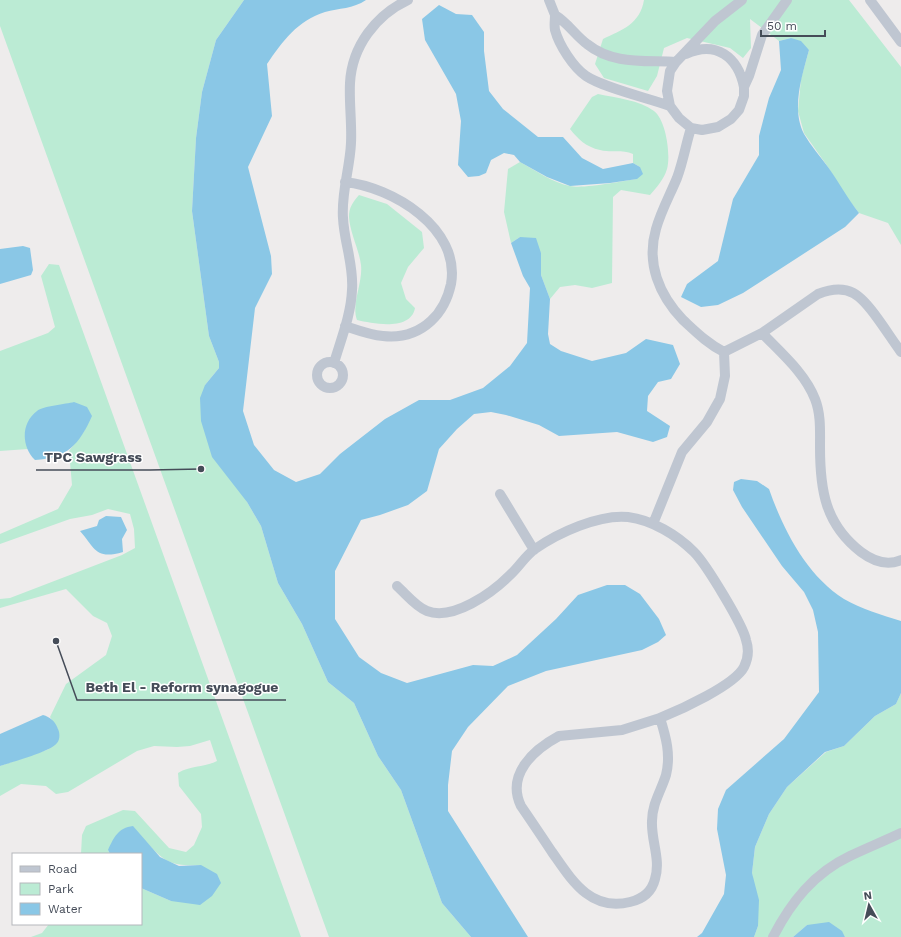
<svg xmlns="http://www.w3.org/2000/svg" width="901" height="937" font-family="'Work Sans',sans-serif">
	<rect width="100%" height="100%" fill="#eeecec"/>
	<!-- green -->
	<path fill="#bbebd4" d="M0 0H244L216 40 202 92 196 138 192 211 209 336 219 362V368L205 385 247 502 261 526 278 583 302 624 328 682 354 703 378 756 401 790 442 903 471 937H329L0 26Z
		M644 0H849L901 67V245L888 223 859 213 845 195 828 167 804 133 798 111 801 79 809 50 791 38 779 41 750 19 751 48 743 58 730 48 687 38 664 48 657 76 648 91 604 78 595 64 603 39C622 30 640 24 644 0Z
		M598 94C617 98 639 100 654 111 666 120 671 155 667 169 664 179 657 187 650 195L621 190 613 197 612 283 592 288 575 285 560 287 550 299 541 275V253L520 237 511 243 504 212 508 169 520 162C535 170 553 183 570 186 584 189 622 181 637 179L640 167 633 163V154C622 149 611 153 600 150 586 147 578 139 570 129L592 97Z
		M359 195 387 204 422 232 424 248 408 267 401 283 406 299 415 308C411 331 374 324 357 320 351 304 363 283 361 265 359 249 350 233 349 217 349 207 353 202 359 195Z
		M49 264 59 265 301 937H31L42 933 49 924H141V888L171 901 201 865C173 866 167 864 148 844L108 850 110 854H81L82 835 86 826 123 810 135 811 169 848 186 852 194 845 202 827 201 814 179 786 178 773C191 765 203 768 217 761L210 740 190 746 177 747 154 746 137 751 68 792 56 794 46 786 21 784 0 796V766L49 749 58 729 50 717 66 684 106 655 112 636 107 623 93 616 66 589 0 608V599L10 598 122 555 135 548 134 529 130 514 108 509 92 515 70 519 0 544V534L58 509 72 485 69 451 85 430 25 438 28 449 0 451V351L48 333 55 327 41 276Z
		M901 693V937H845L841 931 807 925 793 937H754L758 926 752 873 755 847 769 814 787 787 826 752 844 746 875 716 896 704Z"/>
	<!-- water -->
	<path fill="#8ac7e6" d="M244 0H366C353 9 339 8 325 12 298 20 282 42 267 64L272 116 248 167 271 256 272 274 255 308 243 411 254 445 274 470 296 482 320 474 340 454 385 419 419 400H450L483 388 510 366 527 343 530 288 523 276 511 243 520 237 536 238 541 253V275L550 299 548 334 550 344 561 351 592 361 626 353 646 339 673 345 680 364 671 379 658 382 648 396 647 411 670 426 667 437 653 442 617 432 559 436 539 425 506 415 491 412 474 414 457 429 439 449 427 491 408 505 380 515 361 520 335 571V619L359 657 381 673 407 683 473 665 493 666 517 655 556 619 578 595 607 585H625L640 594 659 619 666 635 658 642 642 650 546 671 508 686 468 727 452 751 448 785V811L528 937H471L442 903 401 790 378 756 354 703 328 682 302 624 278 583 261 526 247 502 212 457 201 421 200 398 205 385 219 368V362L209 336 192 211 196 138 202 92 216 40Z
		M439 5 456 14 472 15 484 32V51L489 91 503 109 538 137H563L582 158 603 169 633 163 640 167 643 174 637 179 610 183 570 186 547 177 520 162 514 155 504 153 491 160 486 173 479 176 468 177 458 165 461 121 456 94 425 40 422 19Z
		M791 38 801 41 809 50C802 76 791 109 804 134 811 146 820 156 828 167 839 182 847 198 859 213L845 227 743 293 718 305 701 307 681 297 687 284 718 261 733 199 759 155V136L769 98 781 70 779 41Z
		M23 246 30 248 33 270 31 275 0 284V249Z
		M74 402 87 407 92 416C79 445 67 458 35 460 21 446 21 423 37 411 43 406 66 404 74 402Z
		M741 479 757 481 769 489C783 529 806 575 844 599 861 609 882 615 901 621V693L896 704 875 716 844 746 825 752 787 787 769 814 755 847 752 873 759 900 758 926 754 937H697L702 933 724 894 726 875 717 829 718 809 726 790 784 739 819 692 818 632 813 610 804 592 782 566 742 507 733 490 734 482Z
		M106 516 121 517 127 530 122 539 123 552C95 560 95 548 80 531L97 526 99 520Z
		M43 715C50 717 55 721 58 729 60 733 60 740 57 743 50 752 12 762 0 766V734Z
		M133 826 160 857 179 866 201 865 217 874 221 883 212 896 200 905 171 901 141 888V854H110L108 850C114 837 118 828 133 826Z
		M829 922 842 931 845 937H793L807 925Z"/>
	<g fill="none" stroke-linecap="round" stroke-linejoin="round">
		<!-- minor -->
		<path stroke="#bfc6d1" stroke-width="10" d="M549 0 555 15
			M742 0 715 21 676 62 670 71 667 91 670 106 679 118 691 128 702 130 718 127 731 119 739 110 744 96V87L749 76 762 35 787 0
			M870 0 901 42
			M686 54C716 40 738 57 744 87
			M670 106C648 98 604 88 586 76 573 67 559 45 555 30 554 25 555 20 555 15 568 23 575 35 587 44 613 65 645 60 676 62
			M691 128C686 144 683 162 677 178 670 195 661 211 656 229 646 263 659 295 683 320 696 332 708 344 724 352
			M345 326C357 330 370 335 383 336 401 338 418 333 431 321 442 311 448 298 451 284 461 228 392 187 345 182
			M724 352 762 333
			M901 352C893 341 886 330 878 319 861 295 849 282 818 294L762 333C781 353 805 373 815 399 821 414 820 431 820 447 820 490 825 524 861 552 873 561 887 566 901 560
			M317 375a13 13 0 1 1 26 0a13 13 0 1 1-26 0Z
			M334 363C341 339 351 315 352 290 354 265 344 242 343 218 341 193 350 168 351 143 352 123 349 103 350 83 352 46 376 15 408 0
			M500 494 534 550
			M653 524 682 452 707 422 720 399 725 376 724 352
			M397 586C406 594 416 607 427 611 453 621 492 593 510 575 519 567 525 556 535 549 558 533 599 514 628 517 652 520 677 535 694 552 706 564 743 625 746 640 749 649 748 659 744 667 735 685 680 710 660 718
			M660 718C666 737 671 755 666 775 661 791 652 804 652 821 651 841 661 859 655 879 652 891 643 899 630 902 590 912 571 879 552 852 542 837 532 822 521 806 506 775 533 750 559 736L622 730Z
			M773 937C791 902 814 873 850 856 867 848 884 841 901 833"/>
	</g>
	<!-- callouts -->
	<path fill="none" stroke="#454c58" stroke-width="1.5" d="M201 469L150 470H36M56 641L77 700H286"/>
	<g fill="#454c58" stroke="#fff" stroke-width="1.5">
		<circle cx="201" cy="469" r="4"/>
		<circle cx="56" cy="641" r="4"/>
	</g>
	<g font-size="14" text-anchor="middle" font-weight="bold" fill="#454c58" stroke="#fff" stroke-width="3" stroke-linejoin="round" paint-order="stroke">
		<text x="93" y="462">TPC Sawgrass</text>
		<text x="182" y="692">Beth El - Reform synagogue</text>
	</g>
	<!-- legend -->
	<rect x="12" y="853" width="130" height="72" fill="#ffffff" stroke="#b5b7bc"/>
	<rect x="20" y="866" width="20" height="6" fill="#bfc6d1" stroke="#b5b7bc"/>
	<text x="48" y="873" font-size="12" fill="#454c58">Road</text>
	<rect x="20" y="883" width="20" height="12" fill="#bbebd4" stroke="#b5b7bc"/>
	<text x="48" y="893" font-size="12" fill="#454c58">Park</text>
	<rect x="20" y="903" width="20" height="12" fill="#8ac7e6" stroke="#b5b7bc"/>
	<text x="48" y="913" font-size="12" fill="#454c58">Water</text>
	<!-- north arrow -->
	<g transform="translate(869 905) rotate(352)" stroke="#ffffff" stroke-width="3" paint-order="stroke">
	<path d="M0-3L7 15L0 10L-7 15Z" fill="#454c58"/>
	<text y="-6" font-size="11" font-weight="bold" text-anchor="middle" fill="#454c58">N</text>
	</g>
	<!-- scale -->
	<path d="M761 30v6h64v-6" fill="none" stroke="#454c58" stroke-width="2"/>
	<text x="767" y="30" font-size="12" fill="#454c58" stroke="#ffffff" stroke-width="3" paint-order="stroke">50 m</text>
</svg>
